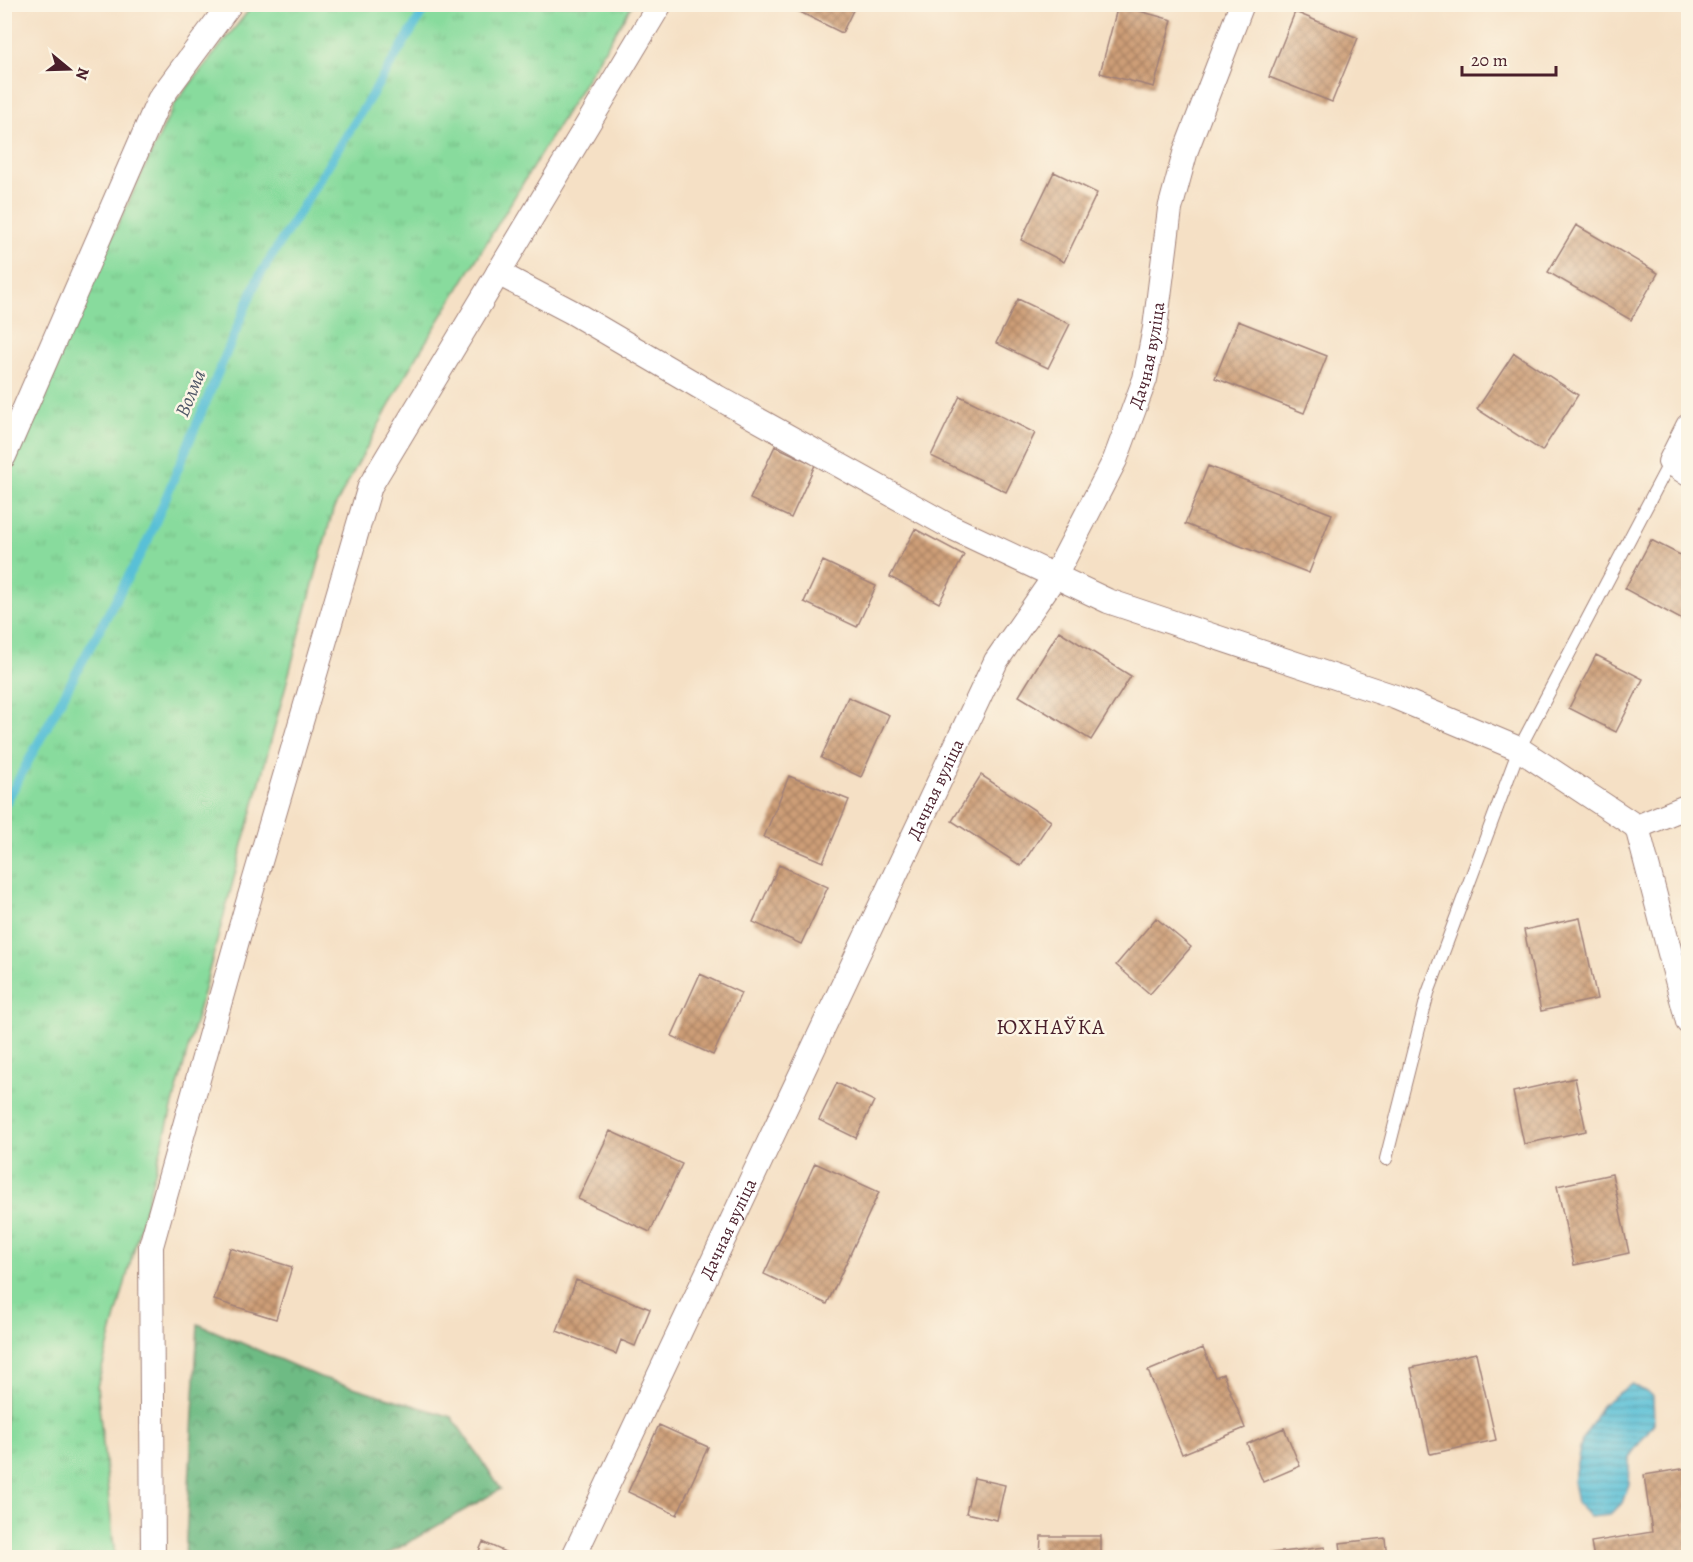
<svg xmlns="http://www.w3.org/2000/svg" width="1693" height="1562" font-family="Alegreya,serif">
	<defs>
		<pattern id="grass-tufts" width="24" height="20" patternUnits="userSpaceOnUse" patternTransform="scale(1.5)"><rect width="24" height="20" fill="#88db9d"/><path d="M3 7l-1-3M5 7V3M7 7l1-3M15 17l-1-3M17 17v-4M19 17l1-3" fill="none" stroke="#77bc87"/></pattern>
		<pattern id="forest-crowns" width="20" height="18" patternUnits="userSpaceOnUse" patternTransform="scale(1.5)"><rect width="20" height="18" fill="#6ebb84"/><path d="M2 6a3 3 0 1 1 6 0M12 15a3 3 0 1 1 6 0" fill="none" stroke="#5c976c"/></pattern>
		<pattern id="water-rules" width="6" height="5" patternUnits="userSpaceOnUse" patternTransform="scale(1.5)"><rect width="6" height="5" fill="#59c0d7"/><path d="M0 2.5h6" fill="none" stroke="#4c9baf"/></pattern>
		<pattern id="building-cross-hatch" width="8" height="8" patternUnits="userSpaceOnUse" patternTransform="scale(1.5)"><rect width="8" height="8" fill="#cd9e77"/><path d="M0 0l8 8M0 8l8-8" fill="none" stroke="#a88062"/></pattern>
	</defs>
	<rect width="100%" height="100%" fill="#fcf5e5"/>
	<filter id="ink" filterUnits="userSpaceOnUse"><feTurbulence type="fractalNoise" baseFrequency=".0167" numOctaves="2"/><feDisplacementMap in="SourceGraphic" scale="12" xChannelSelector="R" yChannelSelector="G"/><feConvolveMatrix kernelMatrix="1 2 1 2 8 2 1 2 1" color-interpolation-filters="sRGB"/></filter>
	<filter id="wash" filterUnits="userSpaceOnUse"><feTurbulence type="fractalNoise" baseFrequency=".008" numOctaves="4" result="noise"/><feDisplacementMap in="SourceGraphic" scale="24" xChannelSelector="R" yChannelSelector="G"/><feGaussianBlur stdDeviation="1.35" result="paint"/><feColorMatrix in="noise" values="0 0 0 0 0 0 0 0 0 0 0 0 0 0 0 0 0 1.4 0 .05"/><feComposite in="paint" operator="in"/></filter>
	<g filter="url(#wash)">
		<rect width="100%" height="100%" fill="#f5e0c5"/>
		<!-- grass -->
		<path fill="url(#grass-tufts)" stroke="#697d64" stroke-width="1.5" d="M253 5H632L408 371 333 510 97 1387 115 1557 5 1558V466L175 103Z"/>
		<!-- forest -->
		<path fill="url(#forest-crowns)" stroke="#5c6d58" stroke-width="1.5" d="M198 1324 320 1377 452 1417 501 1489 383 1557H185Z"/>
		<!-- water -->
		<path fill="url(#water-rules)" stroke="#527081" stroke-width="1.5" d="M1632 1384 1653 1396 1654 1423 1629 1457V1484L1622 1503 1610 1515 1590 1517 1577 1503 1573 1481 1582 1440 1603 1404Z"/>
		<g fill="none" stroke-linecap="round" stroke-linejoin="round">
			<!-- stream -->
			<path stroke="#59c0d7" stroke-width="9" d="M4 806 148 540 257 280 428 4"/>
		</g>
		<g id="blocks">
			<!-- building -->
			<path fill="url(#building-cross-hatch)" d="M784 4H856L842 33Z
				M1118 5 1172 20 1154 87 1100 73Z
				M1295 12 1358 38 1332 102 1269 77Z
				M1054 172 1097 193 1064 262 1021 240Z
				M1576 225 1658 273 1631 320 1548 272Z
				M1018 299 1070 324 1048 368 996 343Z
				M1238 321 1327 356 1304 413 1215 378Z
				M1514 353 1578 395 1542 451 1477 409Z
				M960 396 1035 433 1006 492 931 456Z
				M775 446 815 465 791 518 750 499Z
				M1208 466 1332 514 1309 573 1185 524Z
				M915 529 964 555 939 603 890 577Z
				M1651 540 1688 559V623L1625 589Z
				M823 561 876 586 857 627 804 602Z
				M1059 631 1131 676 1091 740 1019 696Z
				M1596 655 1643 679 1616 732 1569 708Z
				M848 697 889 715 861 777 821 758Z
				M981 775 1051 821 1021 866 952 821Z
				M789 776 849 800 823 862 764 837Z
				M779 865 828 887 801 944 753 922Z
				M1156 918 1191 947 1150 994 1116 965Z
				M1580 918 1597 999 1541 1011 1524 930Z
				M700 974 741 993 713 1055 672 1036Z
				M1575 1078 1586 1131 1524 1144 1513 1092Z
				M837 1083 874 1101 856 1138 819 1120Z
				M610 1131 682 1164 650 1232 578 1199Z
				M815 1163 879 1192 827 1304 764 1274Z
				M1612 1174 1629 1253 1574 1265 1557 1186Z
				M230 1248 292 1267 276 1319 214 1300Z
				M576 1280 650 1309 635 1346 621 1340 616 1354 557 1331Z
				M1203 1348 1215 1377 1223 1374 1245 1428 1182 1454 1148 1371Z
				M1476 1353 1496 1440 1430 1454 1411 1368Z
				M659 1425 708 1447 677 1515 628 1492Z
				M1284 1428 1300 1466 1263 1482 1247 1444Z
				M1688 1468V1558H1594L1591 1542 1652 1532 1644 1475Z
				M974 1478 1005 1485 997 1520 966 1513Z
				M1041 1536H1101V1558H1040Z
				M1385 1538 1387 1558H1342L1340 1543Z
				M483 1542 518 1558H476Z
				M1325 1547 1326 1558H1273V1553Z"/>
		</g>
	</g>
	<g filter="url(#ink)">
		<use href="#blocks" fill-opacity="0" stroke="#a08078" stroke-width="1.5"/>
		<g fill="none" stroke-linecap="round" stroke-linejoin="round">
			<defs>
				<path id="lane" d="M1386 1159 1428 993 1519 749 1670 462"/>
				<g id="street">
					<path d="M498 273 572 312 717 397 949 526 1108 601 1395 697 1519 749 1637 827"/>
					<path d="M1688 426 1670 462 1688 474"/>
					<path d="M4 456 159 100 230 4"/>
					<path d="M1637 827 1688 1022"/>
					<path d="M1637 827 1688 806"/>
					<path d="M153 1558 151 1246 238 937 370 486 660 4"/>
					<path id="s1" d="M573 1558 996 661 1055 576 1115 460 1145 379 1155 328 1170 209 1186 150 1242 4"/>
				</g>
			</defs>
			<!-- lane casing -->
			<use href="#lane" stroke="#a08078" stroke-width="14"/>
			<!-- street casing -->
			<use href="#street" stroke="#a08078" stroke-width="26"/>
			<!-- lane -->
			<use href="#lane" stroke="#fff" stroke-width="12"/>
			<!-- street -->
			<use href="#street" stroke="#fff" stroke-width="24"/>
		</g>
	</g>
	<g text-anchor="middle" stroke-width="5" stroke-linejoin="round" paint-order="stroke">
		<!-- street labels -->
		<g font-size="18" fill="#4a1f2b" stroke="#fcf5e5">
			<text dy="6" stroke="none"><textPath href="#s1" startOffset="1336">Дачная вуліца</textPath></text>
			<text dy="6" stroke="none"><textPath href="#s1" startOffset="850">Дачная вуліца</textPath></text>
			<text dy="6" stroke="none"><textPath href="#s1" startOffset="364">Дачная вуліца</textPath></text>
		</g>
		<!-- water labels -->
		<g font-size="20" font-style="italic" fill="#4f5767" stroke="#fcf5e5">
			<text transform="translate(190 393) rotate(-67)" y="7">Волма</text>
		</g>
		<!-- quarter labels -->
		<g font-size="21" letter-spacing="1.5" fill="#4a1f2b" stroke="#fcf5e5">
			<text x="1051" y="1034">ЮХНАЎКА</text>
		</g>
	</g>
	<!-- margin -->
	<rect width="1693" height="1562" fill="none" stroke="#fcf5e5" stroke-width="24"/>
	<!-- north arrow -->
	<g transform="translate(69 69) rotate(109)" stroke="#fcf5e5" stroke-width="4.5" paint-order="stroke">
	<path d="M0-4.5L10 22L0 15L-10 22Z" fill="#4a1f2b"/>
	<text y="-9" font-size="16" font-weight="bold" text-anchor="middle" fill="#4a1f2b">N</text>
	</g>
	<!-- scale -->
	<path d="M1462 66v9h94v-9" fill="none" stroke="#4a1f2b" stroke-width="3"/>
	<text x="1471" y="66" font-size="18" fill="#4a1f2b" stroke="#fcf5e5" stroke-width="4.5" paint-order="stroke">20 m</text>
</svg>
